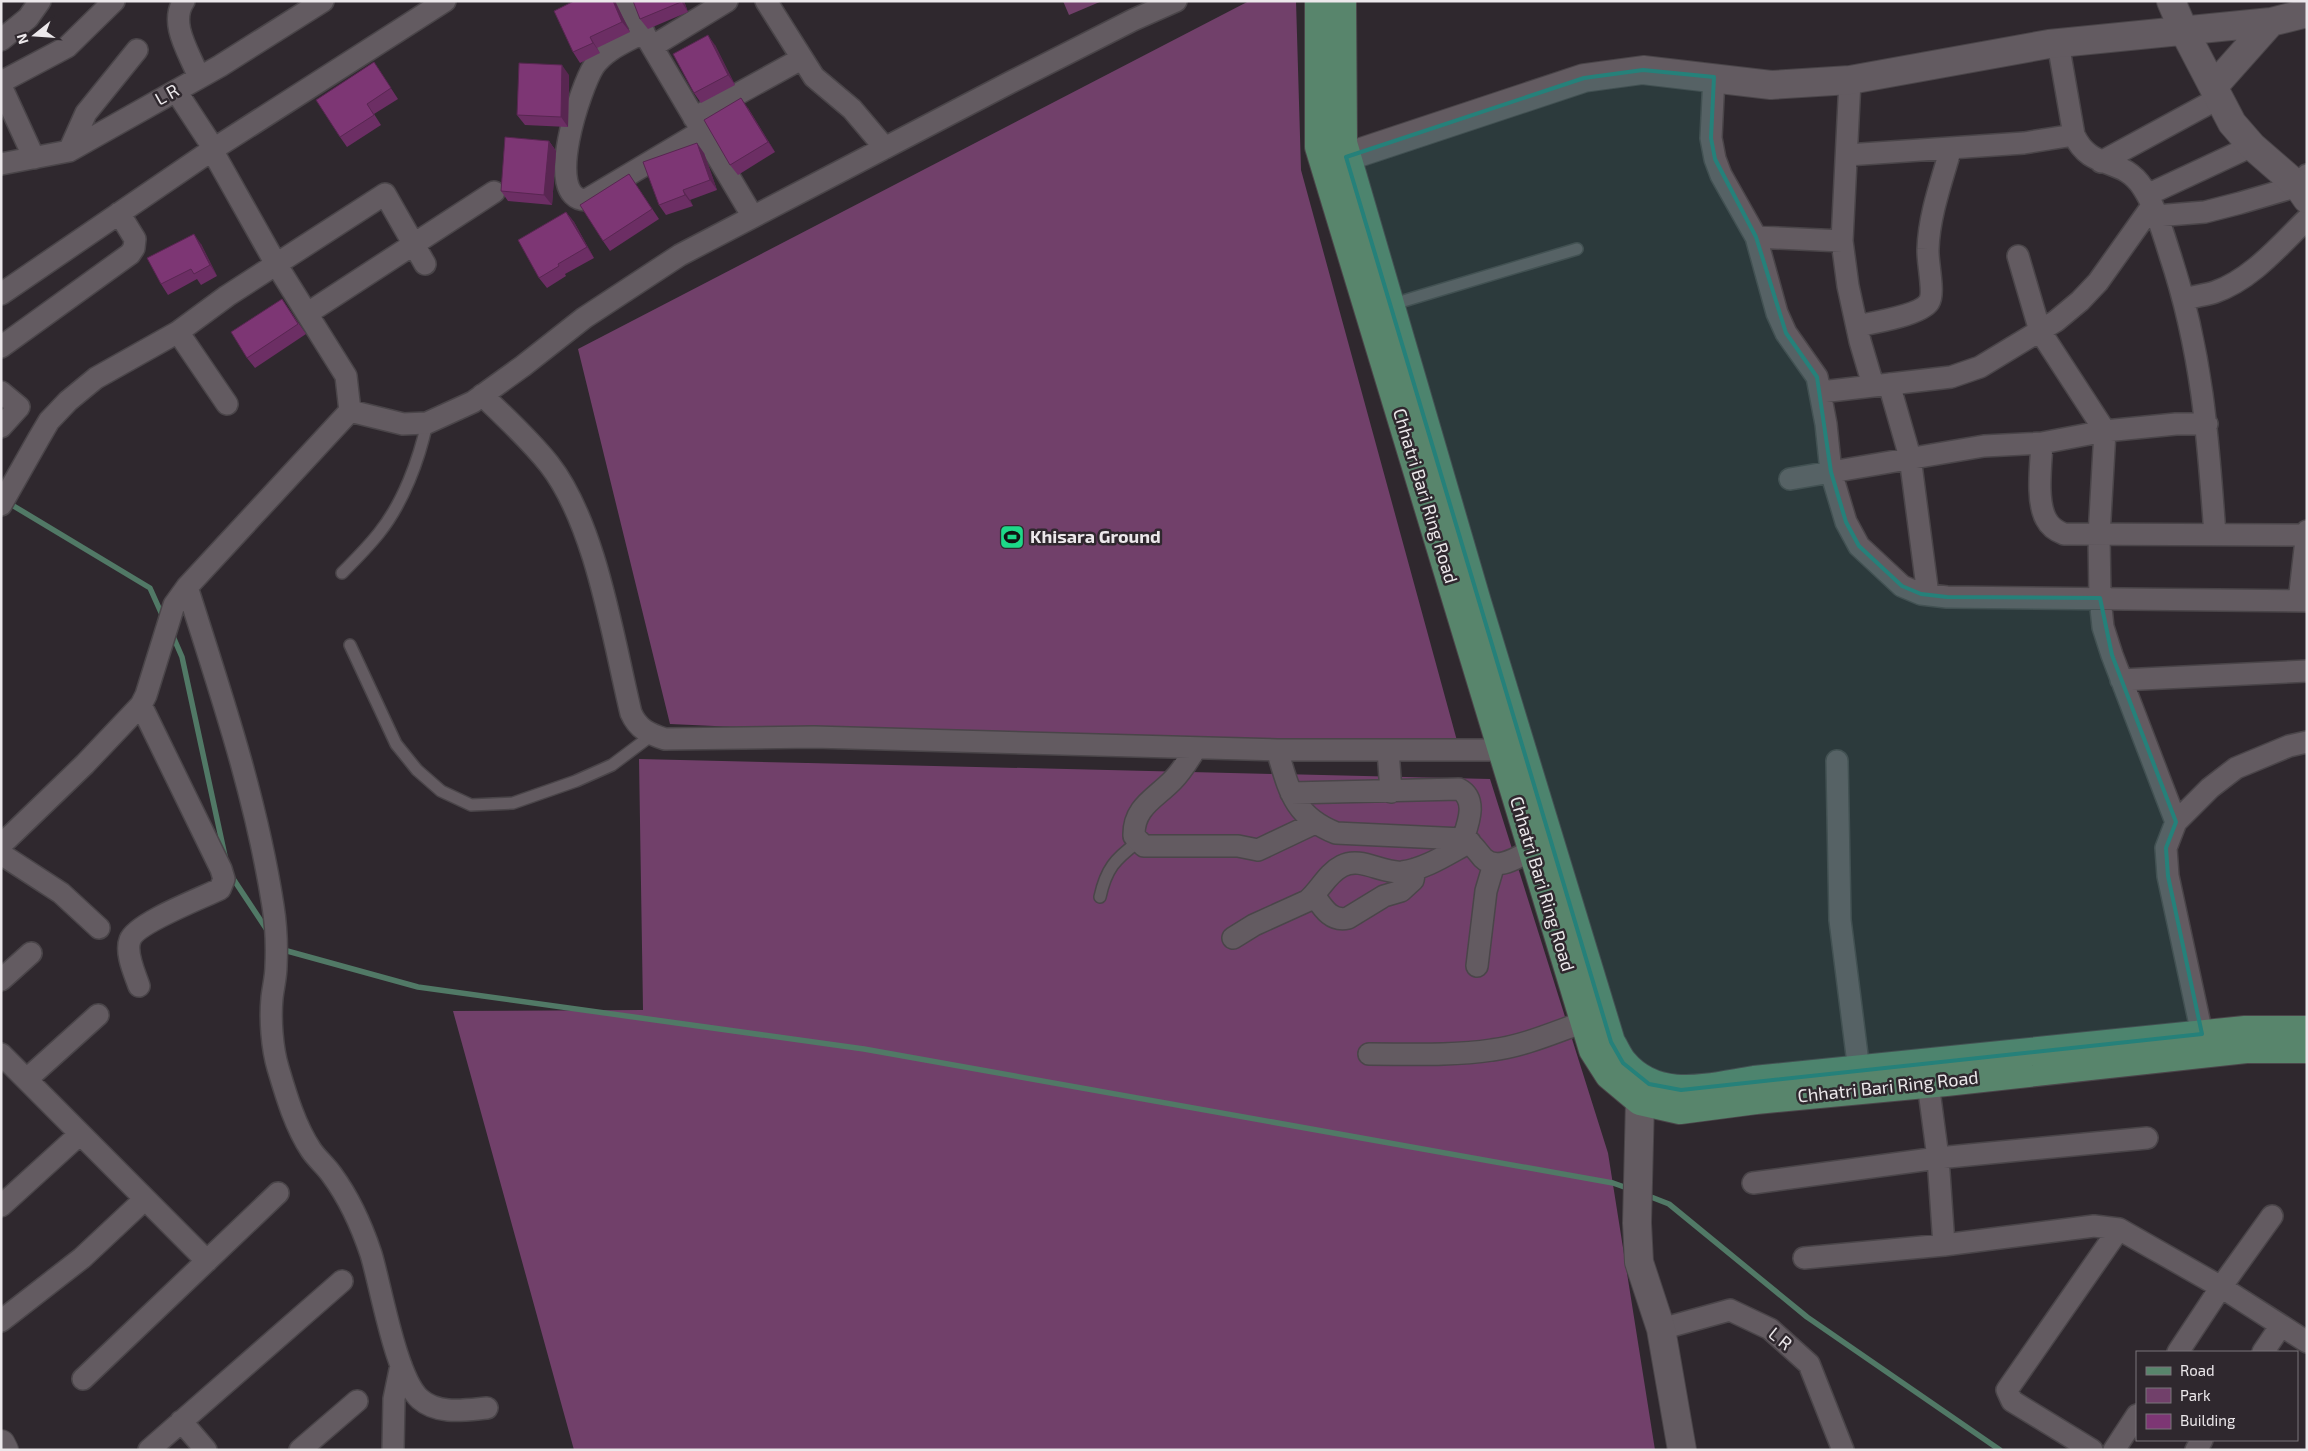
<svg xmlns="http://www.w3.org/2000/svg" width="2308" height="1451" font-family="'Exo 2',sans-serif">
	<rect width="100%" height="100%" fill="#2f282e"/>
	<!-- green -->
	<path fill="#71406a" d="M1063 1H1102L1069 15Z
		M1249 1H1296L1301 170 1462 759 670 724 578 349Z
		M639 759 1490 779 1608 1153 1655 1450H574L453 1011 643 1010Z"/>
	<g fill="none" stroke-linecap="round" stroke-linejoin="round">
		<!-- stream -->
		<path stroke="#517966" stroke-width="5.5" d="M7 502 150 588 163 617
			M172 634 182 657 225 856
			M230 874 269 933
			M280 949 418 987 864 1049 1613 1183 1630 1189
			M1646 1195 1669 1204 1807 1317 2000 1450"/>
		<defs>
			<path id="lane" d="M1390 305 1577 249
				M342 573C355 560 368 547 379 533 403 503 419 460 427 423
				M350 645 396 744 417 770 441 791 471 805 513 803 576 781 612 765 652 735
				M1100 897C1106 869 1115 859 1138 842"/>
			<path id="street" d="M184 1C168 24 191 55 199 78
				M625 1 753 217
				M766 1 814 77 852 109 885 148
				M644 32C626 42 606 49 594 66 581 86 542 199 586 200L702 131
				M1 40 28 18 40 1
				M2058 43 2074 135C2091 172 2122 155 2143 188 2156 208 2163 233 2170 255 2202 351 2208 436 2215 535
				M653 46 727 1
				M1714 77 1711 138 1715 159 1721 175 1756 237 1777 313 1786 333 1817 377 1826 424 1831 472 1846 522 1859 546 1902 586 1921 594 1947 597 2307 601
				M1850 80 1842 241 1848 286 1860 341 1873 385
				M1 82 67 47 114 1
				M1 86 34 158
				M176 91 214 149
				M694 118 801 59
				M69 151 86 113 137 50
				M1847 155 2024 143 2074 135
				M2101 162 2219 98
				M1 164 69 151 220 66 323 1
				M2147 195 2252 146
				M2156 216 2205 212 2240 203 2298 186 2307 175
				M1756 237 1842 241
				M2018 256 2040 331 2105 431 2099 536 2100 598 2103 627 2112 655 2176 822
				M1 294 212 150 445 1
				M2185 299C2195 296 2206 295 2215 292 2252 279 2280 245 2307 219
				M308 313 494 192
				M1857 326C1872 323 1921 315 1929 302 1935 293 1927 261 1928 249 1929 215 1942 180 1951 148
				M178 332 227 404
				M1 347 130 254 134 248 135 239 119 213
				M1889 384 1910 457 1928 595
				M1 392 19 407 1 427
				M1821 392 1951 377 1980 367 2056 321 2080 301 2098 282 2152 206
				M482 395C505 417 529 439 549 464 596 524 613 639 631 713 638 729 649 734 665 739L814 737 1277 750H1502
				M350 411 403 424 427 423 473 402 523 366 584 318 680 255 1011 82 1133 20 1176 1
				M2042 443C2041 464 2036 501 2046 519 2050 527 2056 531 2064 534L2307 535
				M1790 479 1984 446 2042 443 2105 431 2176 424H2207
				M1 505 39 438 49 421 68 401 96 378 178 332 227 296 385 194 425 264
				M187 587C220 691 256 796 273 906 276 925 277 946 276 966 276 977 273 988 272 998 270 1019 272 1048 278 1068 286 1095 295 1126 311 1150 317 1159 326 1166 332 1175 349 1198 362 1227 371 1254 381 1287 396 1378 420 1399 438 1415 465 1410 487 1408
				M2299 601 2307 531
				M2121 680 2307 671
				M1196 748C1189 759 1182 771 1173 780 1156 798 1133 807 1134 836L1144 846H1238L1258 850 1315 823
				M1277 750C1289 789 1293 816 1336 833L1463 839C1473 844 1476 850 1483 858 1497 872 1518 857 1532 850
				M1388 750 1391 792
				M1837 761 1840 920 1859 1071
				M1291 793 1459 789C1478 799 1468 824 1463 839
				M1 845 85 764 141 705 146 695 174 605 187 587 350 411 346 376 276 264 212 150
				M1 854 61 893 99 928
				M1314 895C1323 908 1331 922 1348 918L1384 896 1401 891 1413 880 1415 869
				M1233 938 1254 925 1307 901C1320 891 1326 874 1342 866 1361 856 1382 874 1402 872 1426 869 1449 853 1470 842
				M1477 966 1486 891 1494 864
				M1 980 31 953
				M139 986C135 974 125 953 130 940 136 923 202 898 220 889L224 879 221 869 141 705
				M2202 1034 2168 876 2166 848 2176 822 2210 788 2236 768 2289 746 2307 742
				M1 1054 207 1261
				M1369 1054C1410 1054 1452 1056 1492 1050 1524 1046 1555 1032 1584 1022
				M27 1079 98 1015
				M1928 1083 1938 1158 1944 1245 2094 1226 2119 1229 2221 1287 2307 1342
				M1753 1183 1938 1158 2147 1138
				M1 1206 80 1134
				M1804 1258 1944 1245
				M1 1321 82 1258 145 1199
				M1661 1329 1730 1310 1770 1329 1809 1364 1843 1450
				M2178 1352 2221 1287 2272 1216
				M2263 1352 2280 1327
				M83 1379 278 1193
				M181 1421 206 1450
				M149 1450 342 1281
				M300 1450 357 1401
				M393 1450 394 1399 401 1365
				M2092 1450 2012 1401 2007 1390 2119 1229
				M2114 1450 2137 1415
				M2196 1450 2202 1440"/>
			<path id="secondary" d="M2171 1 2183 29 2232 123 2252 146 2298 186 2307 199
				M2214 86 2271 22
				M1346 157 1584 78 1643 70 1771 85 1850 80 2049 44 2271 22 2307 13
				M1640 1101 1637 1223 1639 1262 1661 1329 1682 1450
				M1 1444 4 1450"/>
			<path id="primary" d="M1319 1V147L1593 1050 1609 1075 1640 1101 1680 1110 1756 1100 1946 1082 2246 1049H2307
				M1342 1 1343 143 1477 602 1611 1042C1615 1048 1618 1056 1623 1062 1657 1103 1709 1087 1754 1080L2245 1030H2307"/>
		</defs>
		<!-- lane casing -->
		<use href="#lane" stroke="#4a4549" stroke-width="14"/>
		<!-- street casing -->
		<use href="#street" stroke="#4a4549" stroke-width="24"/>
		<!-- secondary casing -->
		<use href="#secondary" stroke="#4a4549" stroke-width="30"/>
		<!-- primary casing -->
		<use href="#primary" stroke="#4a4549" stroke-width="30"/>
		<!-- lane -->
		<use href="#lane" stroke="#635b61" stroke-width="11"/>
		<!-- street -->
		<use href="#street" stroke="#635b61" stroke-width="21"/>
		<!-- secondary -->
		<use href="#secondary" stroke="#635b61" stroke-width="28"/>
		<!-- primary -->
		<use href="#primary" stroke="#58856c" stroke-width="28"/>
	</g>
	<!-- wall -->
	<path fill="#6c2e64" d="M574 1H615L630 32 597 48 600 53 580 63 573 52Z
		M633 1H684L688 12 648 29 640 19Z
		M715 45 735 85 701 103 694 93Z
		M374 62 398 99 374 114 381 125 347 147 340 137Z
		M569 75 568 127 525 125 517 115Z
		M748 108 775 152 738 175 730 165Z
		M549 141 556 151 552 205 508 201 501 191Z
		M704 153 717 190 690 200 693 206 666 215 659 205Z
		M629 174 659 219 610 251 603 241Z
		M566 212 574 222 594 258 565 274 566 276 547 288 539 278Z
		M201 244 217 276 201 285 197 279 168 295 161 284Z
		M282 299 306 334 255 368 247 358Z"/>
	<!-- shaded-wall -->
	<path fill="#582651" d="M613 1H615L630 32 622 22Z
		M681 1H684L688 12Z
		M708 35 715 45 735 85 728 75Z
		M590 37 597 48 600 53 593 43Z
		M562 65 569 75 568 127 561 117Z
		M741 98 748 108 775 152 768 142Z
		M549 141 556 151 552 205 544 195Z
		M697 143 704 153 717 190 710 180Z
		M683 190 690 200 693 206 685 195Z
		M566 212 574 222 594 258 587 247Z
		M194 234 201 244 217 276 210 265Z"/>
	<!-- building -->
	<path fill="#7d3674" stroke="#582651" d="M574 1H613L622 22 590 37 593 43 573 52 554 11Z
		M633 1H681V2L640 19Z
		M708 35 728 75 694 93 673 54Z
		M374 62 391 88 367 104 374 115 340 137 316 100Z
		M519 63 562 65 561 117 517 115Z
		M741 98 768 142 730 165 704 120Z
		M505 137 549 141 544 195 501 191Z
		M697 143 710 180 683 190 685 195 659 205 643 162Z
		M629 174 652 209 603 241 580 205Z
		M566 212 587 247 558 264 559 266 539 278 518 240Z
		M194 234 210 265 194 274 191 269 161 284 147 258Z
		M282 299 298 324 247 358 231 332Z"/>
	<!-- marked area -->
	<path fill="#25817a" fill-opacity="0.2" stroke="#25817a" stroke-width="4" stroke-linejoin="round" d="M1643 70 1714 77 1711 138 1715 159 1756 237 1786 333 1817 377 1831 472 1846 522 1859 546 1902 586 1921 594 1947 597 2100 598 2112 655 2176 822 2166 848 2168 876 2202 1034 1681 1090 1649 1084 1623 1063 1611 1042 1346 157 1584 78Z"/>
	<!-- icons -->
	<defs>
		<symbol id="stadium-square" viewBox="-11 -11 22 22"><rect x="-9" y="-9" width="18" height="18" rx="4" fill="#1dd888" stroke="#2f282e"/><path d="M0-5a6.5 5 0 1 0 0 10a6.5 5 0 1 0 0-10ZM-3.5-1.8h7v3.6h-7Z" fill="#111"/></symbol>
	</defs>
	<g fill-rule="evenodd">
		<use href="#stadium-square" x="998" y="523" width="28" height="28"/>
	</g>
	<g text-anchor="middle" stroke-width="5" stroke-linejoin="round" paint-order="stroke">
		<!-- street labels -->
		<g font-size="18" fill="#ece8eb" stroke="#2f282e">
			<text transform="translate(167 95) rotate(-29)" y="6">L R</text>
			<text transform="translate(1425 496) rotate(73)" y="6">Chhatri Bari Ring Road</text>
			<text transform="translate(1542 884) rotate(73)" y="6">Chhatri Bari Ring Road</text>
			<text transform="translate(1888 1087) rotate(-6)" y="6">Chhatri Bari Ring Road</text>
			<text transform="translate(1780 1339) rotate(39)" y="6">L R</text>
		</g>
		<!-- poi labels -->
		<g font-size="18" font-weight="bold" fill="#ece8eb" stroke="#2f282e" text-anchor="start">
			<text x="1030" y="543">Khisara Ground</text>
		</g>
	</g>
	<!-- border -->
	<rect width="2308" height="1451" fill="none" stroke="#ece8eb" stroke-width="5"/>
	<!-- legend -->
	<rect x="2136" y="1351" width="162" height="90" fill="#2f282e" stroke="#7b757a"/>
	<rect x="2146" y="1367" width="25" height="8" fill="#58856c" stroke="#7b757a"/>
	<text x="2180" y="1376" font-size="15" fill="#ece8eb">Road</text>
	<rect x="2146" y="1388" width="25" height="15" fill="#71406a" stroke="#7b757a"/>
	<text x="2180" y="1401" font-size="15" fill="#ece8eb">Park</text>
	<rect x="2146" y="1414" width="25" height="15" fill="#7d3674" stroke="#7b757a"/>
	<text x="2180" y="1426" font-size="15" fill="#ece8eb">Building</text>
	<!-- north arrow -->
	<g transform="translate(35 35) rotate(253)" stroke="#2f282e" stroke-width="4" paint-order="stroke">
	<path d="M0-4L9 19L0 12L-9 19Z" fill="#ece8eb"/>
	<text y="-8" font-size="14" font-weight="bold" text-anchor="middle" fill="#ece8eb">N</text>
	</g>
</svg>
